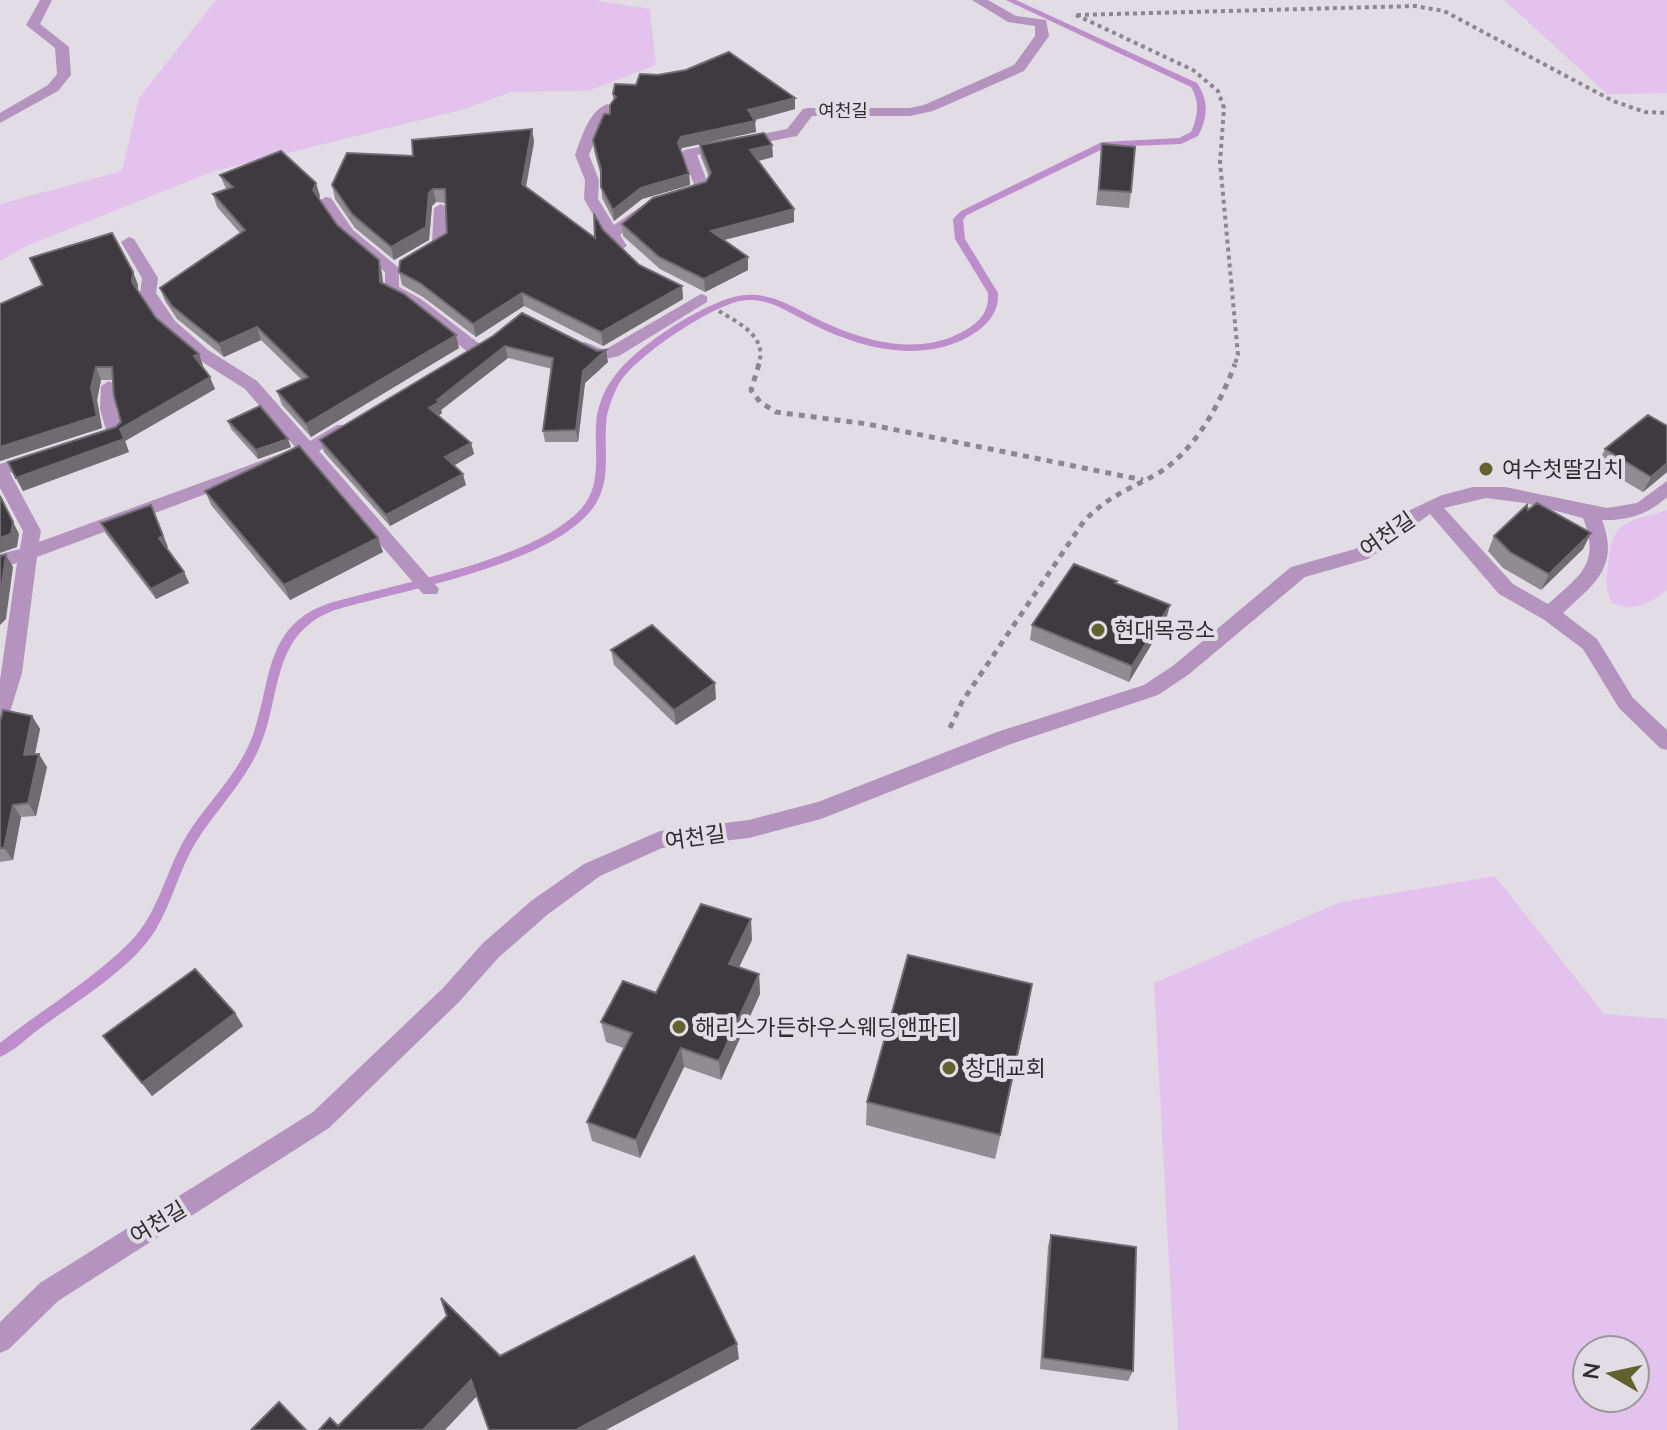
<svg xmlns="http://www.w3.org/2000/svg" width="1667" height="1430" font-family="'Nunito Sans','Noto Sans KR',sans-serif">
	<rect width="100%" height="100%" fill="#e2dde4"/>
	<!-- green -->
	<path fill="#e3c3ed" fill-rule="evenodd" d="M216 0H594L650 9 656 65 588 91 511 92 462 110 214 171 24 247 0 261V204L122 171 139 98Z
		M1504 0H1667V93L1607 94Z
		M1667 510V590C1648 605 1635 612 1612 603 1605 589 1606 580 1608 565 1613 517 1626 524 1667 510Z
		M1495 876 1604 1014 1667 1019V1430H1178L1154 983 1341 902ZM1587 1350H1635V1398H1587Z"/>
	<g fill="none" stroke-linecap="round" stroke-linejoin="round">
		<!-- stream -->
		<path fill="#bd8ecb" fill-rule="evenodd" d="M1006 0H1016L1197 83C1209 101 1208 117 1198 136L1181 144 1107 147 967 215 963 220 965 239 998 293C999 313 987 326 970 336 919 365 856 347 808 322 786 311 766 296 740 301 708 308 638 355 620 382 614 392 610 403 607 415 602 450 615 485 588 514 541 566 404 590 335 610 266 635 284 703 255 757 239 788 214 813 196 842 179 870 172 903 155 931 130 970 77 1001 39 1029 27 1038 14 1051 0 1057V1043C43 1009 91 981 130 942 159 913 166 869 187 835 205 806 231 781 246 751 274 696 257 629 327 604 396 583 533 561 581 509 605 482 592 447 597 415 600 401 605 388 614 377 635 347 699 306 734 297 764 289 788 304 813 317 859 340 917 358 964 331 980 322 989 312 988 293L955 239 953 219 961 211 1102 142 1179 138 1191 132C1198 116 1200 102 1191 87Z"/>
		<!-- path-far1 -->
		<path stroke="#8b888d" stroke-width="4" stroke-dasharray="4 4" stroke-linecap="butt" d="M1076 15 1193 70 1218 91 1224 108 1220 162 1238 355 1234 366
			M1077 15 1415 6 1444 11 1613 101 1645 112 1667 113
			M719 311C740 324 769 337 758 366"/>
		<!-- path -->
		<path stroke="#8b888d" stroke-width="5" stroke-dasharray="6 6" stroke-linecap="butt" d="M759 364 751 390 760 402 776 412 867 424 1143 480
			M950 728 962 702 1084 521C1110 495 1126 491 1157 474 1195 451 1220 404 1235 364"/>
		<!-- minor -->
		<path fill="#b493be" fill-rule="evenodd" d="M40 0H52L40 24 69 47 71 75 58 91 0 123V113L48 85 57 74 55 48 26 25Z
			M972 0H988L1016 16 1046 20 1049 36 1024 71 933 111 910 116H812L797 136 697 155 709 186 680 199 673 195 694 184 682 153 684 150 787 129 803 109 808 108H910L924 105 1014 65 1035 36V26L1008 22Z
			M607 104 614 108 603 122 589 155 599 180 598 199 614 225 643 205 650 209 620 235 627 246 619 251 611 246 584 199 585 180 575 155C582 137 588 112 607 104Z
			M326 197 331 198 353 230 399 268V287L421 299 481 345V353H469L409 305 385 292V272L343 236 319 201Z
			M441 204 448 208V244L429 256H419V250L432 242 434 208Z
			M129 237 134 239 158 278 156 293 175 321 208 350 257 381 310 441 337 425H349L352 429 349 433 319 451 439 589 437 594H423L305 457 37 557 22 673 10 712 7 717 0 720V680L17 563 0 568V554L20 549 23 531 0 488V464L34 453 43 459 40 463 10 473 41 531 39 542 296 448 245 389 196 358 163 329 140 293 142 278 121 242Z
			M701 294 707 296V302L619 356 600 360 577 347 585 342 602 349 608 348Z
			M109 381 117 386 116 409 124 433 121 437 95 445 86 439 89 435 106 430 100 409 101 386Z
			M1667 481V497C1649 514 1627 521 1602 520 1620 567 1594 584 1563 613L1597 639 1633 698 1667 730V750L1660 748 1619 708 1583 649 1543 619 1499 594 1430 514 1368 559 1305 577 1188 675 1158 695 1011 744 821 819 749 838 662 848 600 876 547 915 499 957 459 1002 329 1128 58 1301 9 1349 0 1353V1322L40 1283 313 1112 443 988 483 943 531 901 584 864 660 831 749 820 818 802 997 732 1144 685 1174 665 1291 567 1355 549 1406 512 1442 495 1473 487H1505L1607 508 1637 503ZM1486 498 1525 503 1583 518C1601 564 1580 575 1548 604L1513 584 1444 508Z"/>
	</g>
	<!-- wall -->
	<path fill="#908c92" d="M613 94 795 98V109L754 120 756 132 682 148 681 150 689 174 690 185 642 199 614 221 602 198 601 176 594 151 593 140 610 114 613 100Z
		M532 129 534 142 526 187 595 238 603 230 639 265 682 286 683 299 603 346 524 306 476 337 423 297 402 285 399 272 447 233 446 203 436 202 432 206 429 240 394 260 355 228 335 199 332 185 413 156Z
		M1102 144 1131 192 1129 208 1096 205Z
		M700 145H772L773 157 758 161 794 209V222L724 240 748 257V270L705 292 660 269 623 236 622 224 706 182 709 177 701 157Z
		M220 175 320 196 319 198 337 225 379 260 383 283 459 348 311 437 282 405 277 391 302 380 261 340 224 357 177 319 165 301 160 288 240 233 217 207 213 194 226 189Z
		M133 272 138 285V290L156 318 199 354 203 366 202 367 215 389 125 441 129 452 23 491 8 462 116 427 121 422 112 380H101L97 400 102 428 0 461Z
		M493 336 608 362 585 383 578 442H545L543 431 552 369 508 358 441 410 442 413 438 416 471 443 474 454 454 465 466 485 390 526 324 452 320 440Z
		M228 421 291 447 258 459 231 429Z
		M1605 449 1667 472 1643 492 1597 465Z
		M205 491 383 552 290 600 211 505Z
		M1528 510 1591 533 1583 549 1541 590 1503 568 1488 551 1494 536Z
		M101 523 168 547 166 548 184 572 189 583 156 599 106 534Z
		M1117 581 1116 583 1166 620 1129 682 1030 640 1032 625Z
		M611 650 716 699 676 725 614 665Z
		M32 716 40 729 35 754 47 767 36 816 21 817 13 860 0 862V722Z
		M752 940 739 967 759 974 760 994 721 1080 684 1067 640 1158 592 1141 587 1122 624 1048 606 1042 601 1022Z
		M1028 1010 995 1159 866 1125 867 1102Z
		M235 1013 243 1026 152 1096 103 1036Z
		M1051 1235 1133 1371 1128 1381 1040 1369 1048 1246Z"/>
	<!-- shaded-wall -->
	<path fill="#6f6b70" d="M795 98V109L748 122V110Z
		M755 121 756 132 682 148 679 154 678 143 681 137Z
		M532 129 534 142 524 197 522 184Z
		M772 145 773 157 750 163V150Z
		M689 174 690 185 642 199 614 221 613 210 641 188Z
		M316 183 320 196 317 203 313 190Z
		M433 189 436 202 432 206 429 240 394 260 391 247 429 193Z
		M794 209V222L712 243 711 231Z
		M748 257V270L705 292 704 279Z
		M379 260 382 273 384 295 380 282Z
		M133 272 138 285 137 295 132 282Z
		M682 286 683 299 603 346 601 332Z
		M522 293 524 306 476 337 473 324Z
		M257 327 261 340 224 357 219 344Z
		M456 335 459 348 311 437 306 424Z
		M505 346 508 358 441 410 442 413 432 420 429 408 437 400Z
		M606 350 608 362 585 383 578 442 576 430 583 371Z
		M199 354 203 366 199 368 194 356Z
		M96 367 101 380 97 400 102 428 0 461V447Z
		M210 377 215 389 125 441 129 452 23 491 16 478 120 429Z
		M288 439 291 447 258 459 256 450Z
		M471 443 474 454 448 469 445 457Z
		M1667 463V472L1643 492 1651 477Z
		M463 474 466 485 390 526 386 515Z
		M0 495 19 534 17 547 0 553Z
		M151 505 168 547 164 549 159 538Z
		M1591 533 1583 549 1541 590 1549 574Z
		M378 538 383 552 290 600 284 585Z
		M6 555 13 567 6 619 0 625V598Z
		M184 572 189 583 156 599 151 589Z
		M1170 605 1166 620 1129 682 1132 666Z
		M715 683 716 699 676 725 674 710Z
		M32 716 40 729 32 768 24 755Z
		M39 754 47 767 36 816 28 803Z
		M13 805 21 817 13 860 4 848Z
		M751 919 752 940 731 984 729 964Z
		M759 974 760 994 721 1080 719 1061Z
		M1032 984 1028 1010 995 1159 1000 1135Z
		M235 1013 243 1026 152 1096 142 1083Z
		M681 1048 684 1067 640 1158 636 1140Z
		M737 1344 739 1359 606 1430H576Z
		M471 1380 479 1394 445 1430H423Z"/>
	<!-- building -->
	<path fill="#3e3a3f" stroke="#6f6b70" stroke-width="2" d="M729 52 795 98 748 110 755 121 681 137 678 143 689 174 641 188 613 210 601 187V170L593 140 604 114H610V105L616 97 613 94 615 84 636 85 640 74 658 75 686 70Z
		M532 129 522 184 595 238 594 214 603 230 639 265 682 286 601 332 522 293 473 324 420 283 399 272 400 261 447 233 445 189H433L429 193 426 227 391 247 352 214 332 185 347 153 413 156 412 140Z
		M764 133 772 145 750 150 794 209 711 231 748 257 704 279 659 257 622 224 653 198 706 182 711 173 700 145Z
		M1102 144 1135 147 1131 192 1099 190Z
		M281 151 316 183 313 190 337 225 379 260 380 282 404 294 456 335 306 424 277 391 308 377 257 327 219 344 172 306 160 288 245 230 213 194 233 187 220 175Z
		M112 233 133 272 132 282 156 318 199 354 194 356 210 377 120 429 124 439 16 478 8 462 116 427 121 422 114 396 112 367H96L91 388 97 416 0 447V304L43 285 30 258Z
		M522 313 597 351 606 350 583 371 576 430 543 431 553 358 505 346 437 400 439 402 429 408 471 443 445 457 463 474 386 515 320 440 493 336Z
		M260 406 288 439 256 450 228 421Z
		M1648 415 1667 426V463L1651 477 1605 449Z
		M299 446 378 538 284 585 205 491Z
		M0 496 13 522 11 534 0 538Z
		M1537 503 1591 533 1549 574 1510 552 1494 536 1527 505 1528 510Z
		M151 505 163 536 159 538 184 572 151 589 101 523Z
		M6 555 0 598V556Z
		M1074 564 1117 581 1115 583 1170 605 1132 666 1032 625Z
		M652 625 715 683 674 710 611 650Z
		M3 710 32 716 24 755 39 754 28 803 13 805 4 848H0V722Z
		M701 904 751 919 729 964 759 974 719 1061 681 1048 636 1140 587 1122 632 1033 601 1022 623 981 656 993Z
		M908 955 1032 984 1000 1135 867 1102Z
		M195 969 235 1013 142 1083 103 1036Z
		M1051 1235 1136 1247 1133 1371 1043 1358Z
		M694 1256 737 1344 576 1430H489L471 1380 423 1430H319L330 1418 338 1426 447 1316 441 1298 500 1356Z
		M279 1402 306 1430H251Z"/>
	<!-- markers -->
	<g fill="#63622f" stroke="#e2dde4" stroke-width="3">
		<circle cx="1486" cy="469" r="8"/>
		<circle cx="1098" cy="630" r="8"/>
		<circle cx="679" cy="1027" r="8"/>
		<circle cx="949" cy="1068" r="8"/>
	</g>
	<g text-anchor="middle" stroke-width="8" stroke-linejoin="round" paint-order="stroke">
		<!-- far-street labels -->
		<g font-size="18" fill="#2e2c2f" stroke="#e2dde4">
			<text x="843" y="117">여천길</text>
		</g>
		<!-- poi labels -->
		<g font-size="22" fill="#2e2c2f" stroke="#e2dde4" text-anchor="start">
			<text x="1502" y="477">여수첫딸김치</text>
			<text x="1114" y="638">현대목공소</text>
			<text x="695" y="1035">해리스가든하우스웨딩앤파티</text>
			<text x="965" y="1076">창대교회</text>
		</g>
		<!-- street labels -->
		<g font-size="22" fill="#2e2c2f" stroke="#e2dde4">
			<text transform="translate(1387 534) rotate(-35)" y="8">여천길</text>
			<text transform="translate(695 837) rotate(-8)" y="8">여천길</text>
			<text transform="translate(158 1222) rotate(-31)" y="8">여천길</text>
		</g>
	</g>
	<!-- north arrow -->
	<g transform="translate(1611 1374) rotate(279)"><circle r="38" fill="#e2dde4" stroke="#9a969c" stroke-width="2"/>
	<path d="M0-6L14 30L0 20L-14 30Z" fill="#63622f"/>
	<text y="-12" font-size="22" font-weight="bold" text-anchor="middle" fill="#2e2c2f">N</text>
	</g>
</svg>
